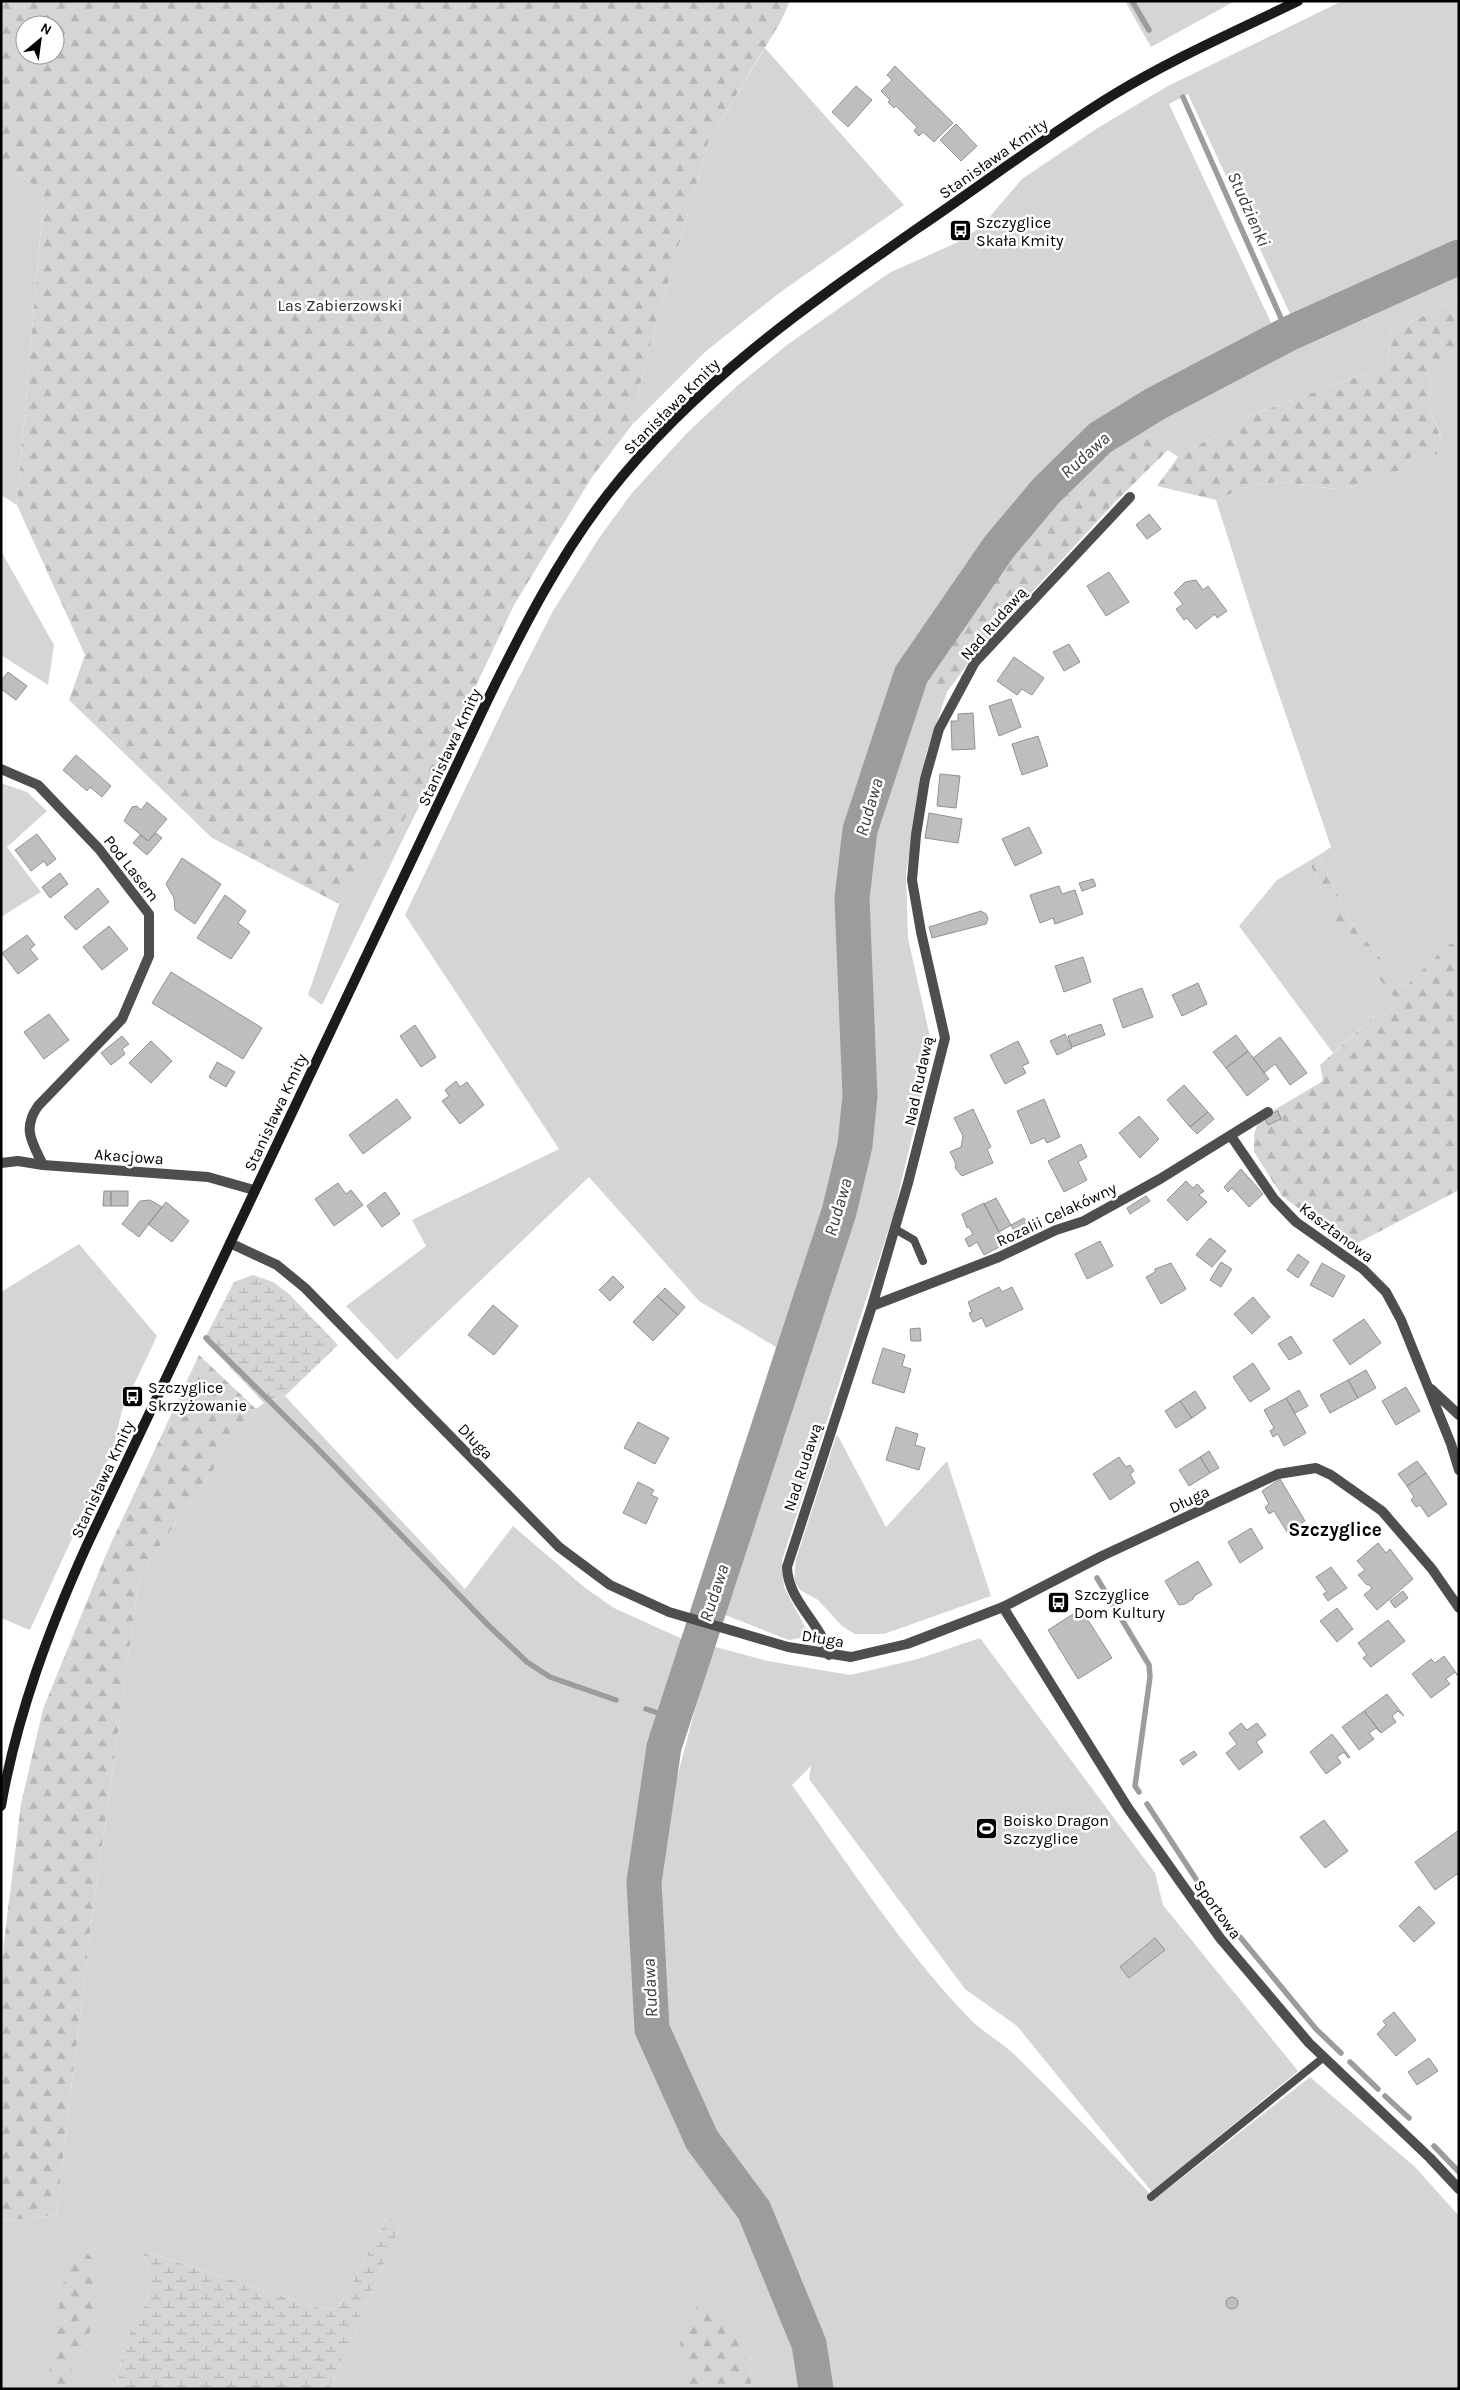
<svg xmlns="http://www.w3.org/2000/svg" width="1460" height="2390" font-family="Karla,sans-serif">
	<defs>
		<pattern id="forest-firs" width="22" height="20" patternUnits="userSpaceOnUse" patternTransform="scale(1.25)"><rect width="22" height="20" fill="#d5d5d5"/><path d="M5 1l3.5 6h-7zM16 11l3.5 6h-7z" fill="#b5b5b5"/></pattern>
		<pattern id="wetland-marsh" width="20" height="14" patternUnits="userSpaceOnUse" patternTransform="scale(1.25)"><rect width="20" height="14" fill="#d5d5d5"/><path d="M1 5h8M5 5V1M11 12h8M15 12V8" fill="none" stroke="#b5b5b5"/></pattern>
	</defs>
	<rect width="100%" height="100%" fill="#fff"/>
	<!-- green -->
	<path fill="#d5d5d5" fill-rule="evenodd" d="M1125 1H1235L1151 47Z
		M1342 1H1459V299L1391 331 1387 366 1251 415 1178 457 1144 434 931 684 947 692 926 754 906 874 908 938 930 1037 920 1103 894 1213 782 1560 784 1587 806 1629 800 1638 789 1640 697 1604 776 1347 699 1301 589 1177 397 1360 346 1306 426 1246 412 1220 559 1149 405 915 508 699 553 611 599 538 632 493 687 433 737 386 787 345 889 273 956 243 969 235 981 227 1022 179 1096 129 1168 86ZM1188 94 1291 316 1273 327 1169 104Z
		M765 48 904 205 778 294 705 352 632 425 643 371 709 140Z
		M1 160 44 193 17 505 1 495Z
		M1459 347V940L1448 945 1405 987 1352 924 1319 855 1331 847 1259 636 1216 500 1251 485 1281 482 1344 490 1398 471 1414 454H1438L1441 438 1429 405 1431 376 1442 356Z
		M1 551 54 645 48 685 1 655Z
		M1 783 27 792 47 811 7 847 41 892 1 917Z
		M427 790 322 1005 308 995 339 904Z
		M1309 861 1341 933 1395 998 1333 1053 1239 926 1277 880Z
		M79 1244 157 1336 122 1410 113 1449 30 1630 1 1618V1292Z
		M285 1396 465 1589 513 1526 584 1587 614 1608 689 1642 656 1769 635 1875 634 1930 645 2025 657 2072 676 2114 744 2214 772 2267 804 2370 806 2389H752L750 2370 686 2383 691 2389H329L401 2225 387 2218 338 2308 322 2309 143 2251 151 2284 147 2300 123 2347 117 2389H72V2362L89 2341 50 2352V2389H1V2221L56 2215 91 1924 139 1581 149 1561 256 1409 264 1403Z
		M837 1434 886 1527 947 1461 991 1596 884 1634H855L842 1626 818 1600 800 1590 794 1580 796 1559Z
		M980 1638 1155 1873 1163 1905 1298 2071 1152 2192 1017 2026 965 1989 809 1779 811 1766 792 1785C848 1864 901 1947 968 2017 982 2032 1000 2041 1015 2055 1063 2102 1109 2150 1155 2199L1310 2077 1415 2167 1459 2216V2389H829L818 2334 790 2255 758 2201 714 2139 693 2099 660 2006 653 1932 656 1867 671 1800 712 1646 768 1661 850 1675 918 1659Z"/>
	<!-- forest -->
	<path fill="url(#forest-firs)" fill-rule="evenodd" d="M1 1H790L781 21 709 140 643 371 632 425 592 477 514 605 427 790 339 904 212 838 69 700 85 655 17 505 44 193 1 160ZM25 25H55V55H25Z
		M1459 299V347L1442 356 1431 377 1429 405 1441 439 1438 454H1414L1398 471 1344 490 1281 482 1251 485 1216 500 1157 486 1178 457 1251 415 1387 366 1391 331Z
		M1144 434 1168 450 1114 503 974 655 947 692 930 684 967 620 1047 511Z
		M1319 855 1352 924 1405 987 1448 945 1459 940V1190L1350 1247 1282 1196 1254 1152V1135L1259 1119 1323 1081 1320 1065 1395 998 1341 933 1309 861Z
		M199 1355 256 1409 149 1561 139 1581 91 1924 56 2215 1 2221V1991L4 1942 21 1804 43 1709 107 1552Z
		M70 2249 87 2253 97 2264 89 2341 72 2362V2389H50V2352Z
		M702 2294 735 2329 750 2370 752 2389H691L686 2383 680 2343Z"/>
	<!-- wetland -->
	<path fill="url(#wetland-marsh)" d="M253 1275 273 1282 289 1294 338 1345 285 1396 264 1403 204 1340 234 1282Z
		M387 2218 401 2225 329 2389H117L123 2347 147 2300 151 2284 143 2251 322 2309 338 2308Z"/>
	<g fill="none" stroke-linecap="round" stroke-linejoin="round">
		<!-- stream -->
		<path stroke="#9c9c9c" stroke-width="5.5" d="M1132 1 1149 30
			M1183 97 1288 334
			M206 1338 315 1446 489 1626 527 1662 550 1677 616 1700
			M1097 1578 1149 1665 1150 1677 1135 1786 1139 1792
			M646 1709 673 1718
			M1147 1804 1209 1899
			M1218 1909 1228 1922
			M1240 1937 1316 2029 1341 2053
			M1350 2062 1378 2089
			M1385 2096 1409 2118
			M1434 2146 1459 2172"/>
		<!-- river -->
		<path stroke="#9c9c9c" stroke-width="35" d="M816 2389 809 2344 754 2210 702 2140 652 2029 644 1882 664 1747 839 1212 855 1145 860 1096 852 898 860 830 911 675 999 547 1046 491 1100 438 1155 404 1288 334 1459 257"/>
	</g>
	<!-- building -->
	<path fill="#bebebe" stroke="#929292" d="M895 66 953 123 934 142 923 132 919 136 914 131 917 127 896 106 894 108 888 102 890 100 881 91 892 80 887 75Z
		M856 86 872 100 848 127 832 112Z
		M956 124 977 146 961 161 940 140Z
		M1149 514 1161 529 1147 539 1136 525Z
		M1109 572 1129 602 1106 616 1087 586Z
		M1196 580 1203 590 1208 586 1227 611 1217 618 1215 614 1196 629 1187 618 1184 620 1176 609 1183 604 1174 593 1185 582Z
		M1069 644 1080 662 1064 671 1053 652Z
		M1014 657 1044 678 1032 695 1022 689 1017 695 997 681Z
		M8 672 27 686 16 700 1 689V681Z
		M1011 699 1021 727 999 736 989 706Z
		M973 713 975 749 952 750 951 721H958V714Z
		M1038 736 1048 766 1022 775 1012 744Z
		M76 755 111 786 102 797 90 787 87 791 63 770Z
		M940 774 960 776 956 808 937 806Z
		M147 802 167 819 148 841 124 821 132 807 137 806 141 810Z
		M929 813 962 819 958 843 925 838Z
		M1029 827 1042 853 1015 866 1002 839Z
		M156 833 162 838 147 855 133 843 140 835 148 841Z
		M37 834 56 859 47 866 44 861 31 871 15 850Z
		M182 858 221 884 195 924 175 910 174 898 166 884Z
		M60 873 68 884 50 898 42 887Z
		M1093 879 1096 886 1082 891 1079 883Z
		M1059 886 1062 894 1075 890 1083 914 1055 924 1053 918 1040 923 1030 895Z
		M98 888 109 902 76 930 64 917Z
		M225 895 246 911 238 923 250 932 231 959 197 938Z
		M981 911 986 914 988 919 986 924 932 938 929 927Z
		M109 926 128 949 102 970 83 947Z
		M27 935 35 945 30 949 38 959 18 974 2 953Z
		M1083 957 1091 982 1064 992 1055 966Z
		M171 972 262 1028 243 1059 152 1003Z
		M1198 983 1207 1004 1182 1016 1172 995Z
		M1142 988 1153 1017 1123 1028 1113 999Z
		M49 1014 69 1040 44 1059 24 1032Z
		M1101 1024 1105 1035 1072 1047 1068 1036Z
		M415 1025 436 1057 421 1067 400 1036Z
		M1065 1034 1072 1048 1057 1055 1050 1041Z
		M1236 1035 1248 1051 1226 1068 1213 1052Z
		M122 1036 129 1044 122 1049 125 1054 111 1065 101 1053Z
		M1280 1037 1307 1073 1290 1085 1275 1064 1264 1073 1253 1058Z
		M151 1041 172 1061 151 1083 129 1063Z
		M1018 1041 1029 1063 1022 1066 1026 1073 1005 1084 990 1055Z
		M1248 1051 1269 1079 1247 1096 1226 1068Z
		M217 1062 235 1072 226 1087 209 1077Z
		M456 1081 460 1087 467 1082 484 1105 460 1124 442 1101 449 1096 445 1090Z
		M1184 1085 1208 1112 1190 1127 1167 1100Z
		M397 1099 411 1118 363 1154 349 1135Z
		M1044 1099 1060 1137 1047 1143 1044 1138 1031 1144 1017 1111Z
		M973 1109 991 1147 987 1149 993 1163 962 1176 955 1168 956 1164 950 1152 961 1147 963 1136 954 1118Z
		M1278 1111 1281 1119 1268 1125 1264 1117Z
		M1208 1112 1214 1119 1197 1134 1190 1127Z
		M1139 1116 1159 1139 1140 1158 1119 1133Z
		M1081 1144 1087 1157 1078 1162 1087 1180 1064 1192 1048 1161Z
		M1241 1169 1263 1194 1249 1207 1232 1188 1228 1192 1224 1187Z
		M1186 1181 1193 1188 1197 1184 1204 1191 1199 1195 1207 1202 1187 1221 1167 1200Z
		M338 1183 346 1194 351 1190 363 1205 334 1226 315 1199Z
		M104 1191H111V1206H103Z
		M111 1191H128V1206H111Z
		M385 1192 400 1214 382 1227 367 1206Z
		M1146 1196 1150 1201 1130 1214 1127 1208Z
		M996 1198 1011 1225 999 1232 984 1204Z
		M150 1200 162 1207 139 1237 122 1224 140 1201Z
		M166 1202 189 1221 172 1242 148 1224Z
		M984 1203 1005 1244 984 1255 977 1242 969 1247 965 1239 973 1234 969 1227 967 1228 962 1214Z
		M1024 1218 1031 1231 1018 1238 1011 1225Z
		M1210 1238 1226 1251 1212 1267 1196 1255Z
		M1100 1241 1113 1266 1087 1279 1075 1254Z
		M1298 1254 1309 1262 1298 1278 1287 1270Z
		M1221 1262 1232 1269 1221 1287 1210 1280Z
		M1171 1263 1186 1289 1161 1304 1146 1277 1155 1272V1269Z
		M1322 1263 1345 1276 1333 1297 1310 1285Z
		M613 1276 624 1287 610 1301 599 1290Z
		M999 1287 1002 1292 1012 1287 1023 1309 986 1327 982 1318 973 1322 969 1313 972 1312 968 1302Z
		M665 1288 685 1307 678 1315 657 1296Z
		M657 1296 678 1315 653 1341 633 1322Z
		M1253 1297 1270 1317 1252 1334 1234 1314Z
		M493 1305 518 1326 494 1355 468 1335Z
		M1364 1319 1381 1343 1350 1365 1333 1340Z
		M920 1328 921 1341H911L910 1329Z
		M1291 1336 1302 1353 1289 1360 1278 1344Z
		M883 1348 905 1355 902 1366 911 1369 904 1393 872 1383Z
		M1253 1363 1270 1389 1250 1402 1233 1377Z
		M1366 1370 1376 1388 1358 1398 1348 1380Z
		M1348 1380 1358 1398 1330 1413 1320 1395Z
		M1406 1387 1420 1411 1396 1425 1382 1401Z
		M1299 1390 1308 1406 1295 1413 1286 1398Z
		M1195 1391 1206 1408 1192 1418 1180 1401Z
		M1286 1398 1306 1433 1284 1446 1278 1434 1273 1437 1270 1431 1274 1428 1264 1410Z
		M1180 1401 1192 1418 1176 1428 1165 1411Z
		M638 1422 669 1438 655 1464 624 1448Z
		M896 1427 918 1434 915 1445 925 1448 919 1470 886 1460Z
		M1209 1451 1219 1468 1210 1473 1200 1457Z
		M1119 1457 1126 1467 1130 1465 1134 1471 1130 1474 1135 1483 1110 1500 1093 1474Z
		M1200 1457 1210 1473 1189 1486 1179 1470Z
		M1417 1461 1426 1473 1407 1486 1398 1474Z
		M1426 1473 1447 1504 1428 1517 1420 1505 1416 1507 1411 1500 1414 1497 1407 1486Z
		M1280 1479 1305 1521 1287 1532 1274 1511 1269 1514 1265 1507 1269 1504 1262 1491Z
		M638 1482 654 1490 651 1495 658 1498 646 1524 623 1513Z
		M1251 1528 1263 1548 1240 1563 1228 1542Z
		M1378 1543 1386 1553 1390 1549 1413 1579 1377 1610 1364 1595 1372 1588 1368 1584 1367 1585 1358 1575 1365 1570 1357 1561Z
		M1198 1561 1212 1585 1194 1596 1193 1599 1185 1604 1179 1605 1165 1581Z
		M1331 1567 1347 1588 1328 1601 1323 1594 1327 1592 1316 1577Z
		M1403 1591 1408 1598 1395 1608 1390 1601Z
		M1337 1608 1353 1629 1337 1642 1320 1621Z
		M1081 1609 1112 1658 1078 1679 1048 1630Z
		M1388 1620 1405 1641 1371 1667 1363 1658 1367 1655 1358 1643Z
		M1444 1656 1459 1677 1455 1672 1446 1679 1450 1684 1431 1698 1412 1674 1431 1659 1435 1663Z
		M1387 1694 1404 1716 1398 1711 1392 1716 1396 1722 1381 1733 1364 1711Z
		M1364 1711 1381 1733 1376 1728 1369 1733 1374 1739 1359 1750 1342 1727Z
		M1241 1723 1247 1730 1257 1723 1266 1735 1256 1742 1263 1752 1239 1770 1226 1753 1237 1744 1229 1733Z
		M1332 1734 1350 1757 1348 1758 1344 1752 1337 1757 1341 1763 1326 1774 1310 1752Z
		M1194 1751 1197 1755 1183 1765 1180 1760Z
		M1324 1820 1348 1851 1325 1868 1300 1837Z
		M1459 1830V1877L1457 1874 1435 1890 1415 1862Z
		M1419 1906 1435 1923 1414 1942 1399 1926Z
		M1155 1938 1165 1950 1129 1978 1120 1967Z
		M1394 2012 1416 2040 1396 2056 1377 2034 1386 2025 1383 2021Z
		M1429 2058 1438 2071 1417 2085 1408 2072Z
		M1226 2303a6 6 0 1 1 12 0a6 6 0 1 1-12 0Z"/>
	<g fill="none" stroke-linecap="round" stroke-linejoin="round">
		<!-- service -->
		<path stroke="#4e4e4e" stroke-width="8" d="M895 1229 914 1240 923 1261
			M1151 2197 1324 2057"/>
		<!-- minor -->
		<path stroke="#4e4e4e" stroke-width="10" d="M1 769 38 785 99 849 149 914V956L122 1019 38 1106C22 1129 32 1142 43 1165
			M1231 1136 1274 1199 1296 1222 1363 1269 1386 1292 1401 1320 1451 1444 1459 1470
			M1 1163 18 1161 43 1165 208 1177 254 1190
			M872 1306 999 1257 1056 1230 1084 1221 1160 1179 1268 1112
			M1431 1389 1459 1415
			M1003 1607 1128 1808 1220 1938 1309 2043 1430 2158 1459 2189
			M829 1655C821 1622 788 1602 787 1567L872 1306 908 1183 945 1038 921 932 912 880 916 835 925 779 939 729 975 662 1130 497"/>
		<!-- tertiary -->
		<path stroke="#4e4e4e" stroke-width="10" d="M230 1243 277 1265 305 1288 559 1547 610 1585 669 1612 788 1647 851 1657 907 1644 1003 1607 1102 1556 1278 1474 1316 1468 1331 1475 1382 1511 1432 1569 1459 1608"/>
		<!-- secondary -->
		<path stroke="#1b1b1b" stroke-width="10" d="M1 1806C17 1715 49 1629 87 1545L489 697C524 626 559 557 608 494 693 385 806 306 918 228 983 184 1046 136 1113 95 1172 59 1236 31 1298 1"/>
	</g>
	<!-- icons -->
	<defs>
		<symbol id="bus-square" viewBox="-11 -11 22 22"><rect x="-9" y="-9" width="18" height="18" rx="4" fill="#000" stroke="#fff"/><path d="M-5-6H5V4H4V6H2V4H-2V6H-4V4H-5ZM-3.5-4V0h7V-4ZM-3.5 1.2v1.5H-2V1.2ZM2 1.2v1.5H3.5V1.2Z" fill="#fff"/></symbol>
		<symbol id="stadium-square" viewBox="-11 -11 22 22"><rect x="-9" y="-9" width="18" height="18" rx="4" fill="#000" stroke="#fff"/><path d="M0-5a6.5 5 0 1 0 0 10a6.5 5 0 1 0 0-10ZM-3.5-1.8h7v3.6h-7Z" fill="#fff"/></symbol>
	</defs>
	<g fill-rule="evenodd">
		<use href="#bus-square" x="948" y="218" width="25" height="25"/>
		<use href="#bus-square" x="120" y="1384" width="25" height="25"/>
		<use href="#bus-square" x="1046" y="1590" width="25" height="25"/>
		<use href="#stadium-square" x="974" y="1816" width="25" height="25"/>
	</g>
	<g text-anchor="middle" stroke-width="5" stroke-linejoin="round" paint-order="stroke">
		<!-- street labels -->
		<g font-size="16" fill="#000" stroke="#fff">
			<text transform="translate(993 158) rotate(-35)" y="6">Stanisława Kmity</text>
			<text transform="translate(671 406) rotate(-45)" y="6">Stanisława Kmity</text>
			<text transform="translate(993 623) rotate(-49)" y="6">Nad Rudawą</text>
			<text transform="translate(449 747) rotate(-65)" y="6">Stanisława Kmity</text>
			<text transform="translate(132 868) rotate(52)" y="6">Pod Lasem</text>
			<text transform="translate(918 1081) rotate(-78)" y="6">Nad Rudawą</text>
			<text transform="translate(275 1112) rotate(-65)" y="6">Stanisława Kmity</text>
			<text transform="translate(129 1156) rotate(4)" y="6">Akacjowa</text>
			<text transform="translate(1056 1214) rotate(-25)" y="6">Rozalii Celakówny</text>
			<text transform="translate(1337 1232) rotate(37)" y="6">Kasztanowa</text>
			<text transform="translate(476 1441) rotate(46)" y="6">Długa</text>
			<text transform="translate(802 1467) rotate(-72)" y="6">Nad Rudawą</text>
			<text transform="translate(102 1479) rotate(-65)" y="6">Stanisława Kmity</text>
			<text transform="translate(1189 1499) rotate(-26)" y="6">Długa</text>
			<text transform="translate(823 1638) rotate(9)" y="6">Długa</text>
			<text transform="translate(1218 1909) rotate(54)" y="6">Sportowa</text>
		</g>
		<!-- poi labels -->
		<g font-size="16" fill="#000" stroke="#fff" text-anchor="start">
			<text x="976" y="228">Szczyglice<tspan x="976" dy="18">Skała Kmity</tspan></text>
			<text x="148" y="1393">Szczyglice<tspan x="148" dy="18">Skrzyżowanie</tspan></text>
			<text x="1074" y="1600">Szczyglice<tspan x="1074" dy="18">Dom Kultury</tspan></text>
			<text x="1003" y="1826">Boisko Dragon<tspan x="1003" dy="18">Szczyglice</tspan></text>
		</g>
		<!-- park labels -->
		<g font-size="16" fill="#2c2c2c" stroke="#fff">
			<text x="340" y="311">Las Zabierzowski</text>
		</g>
		<!-- water labels -->
		<g font-size="18" font-style="italic" fill="#3d3d3d" stroke="#fff">
			<text transform="translate(1249 209) rotate(66)" y="6">Studzienki</text>
			<text transform="translate(1085 455) rotate(-42)" y="6">Rudawa</text>
			<text transform="translate(869 807) rotate(-74)" y="6">Rudawa</text>
			<text transform="translate(838 1207) rotate(-74)" y="6">Rudawa</text>
			<text transform="translate(714 1593) rotate(-72)" y="6">Rudawa</text>
			<text transform="translate(650 1988) rotate(-93)" y="6">Rudawa</text>
		</g>
		<!-- quarter labels -->
		<g font-size="19" font-weight="bold" fill="#000" stroke="#fff">
			<text x="1335" y="1536">Szczyglice</text>
		</g>
	</g>
	<!-- border -->
	<rect width="1460" height="2390" fill="none" stroke="#000000" stroke-width="5"/>
	<!-- north arrow -->
	<g transform="translate(40 40) rotate(29)"><circle r="24" fill="#ffffff" stroke="#999999"/>
	<path d="M0-4L9 19L0 12L-9 19Z" fill="#000000"/>
	<text y="-8" font-size="14" font-weight="bold" text-anchor="middle" fill="#000000">N</text>
	</g>
</svg>
